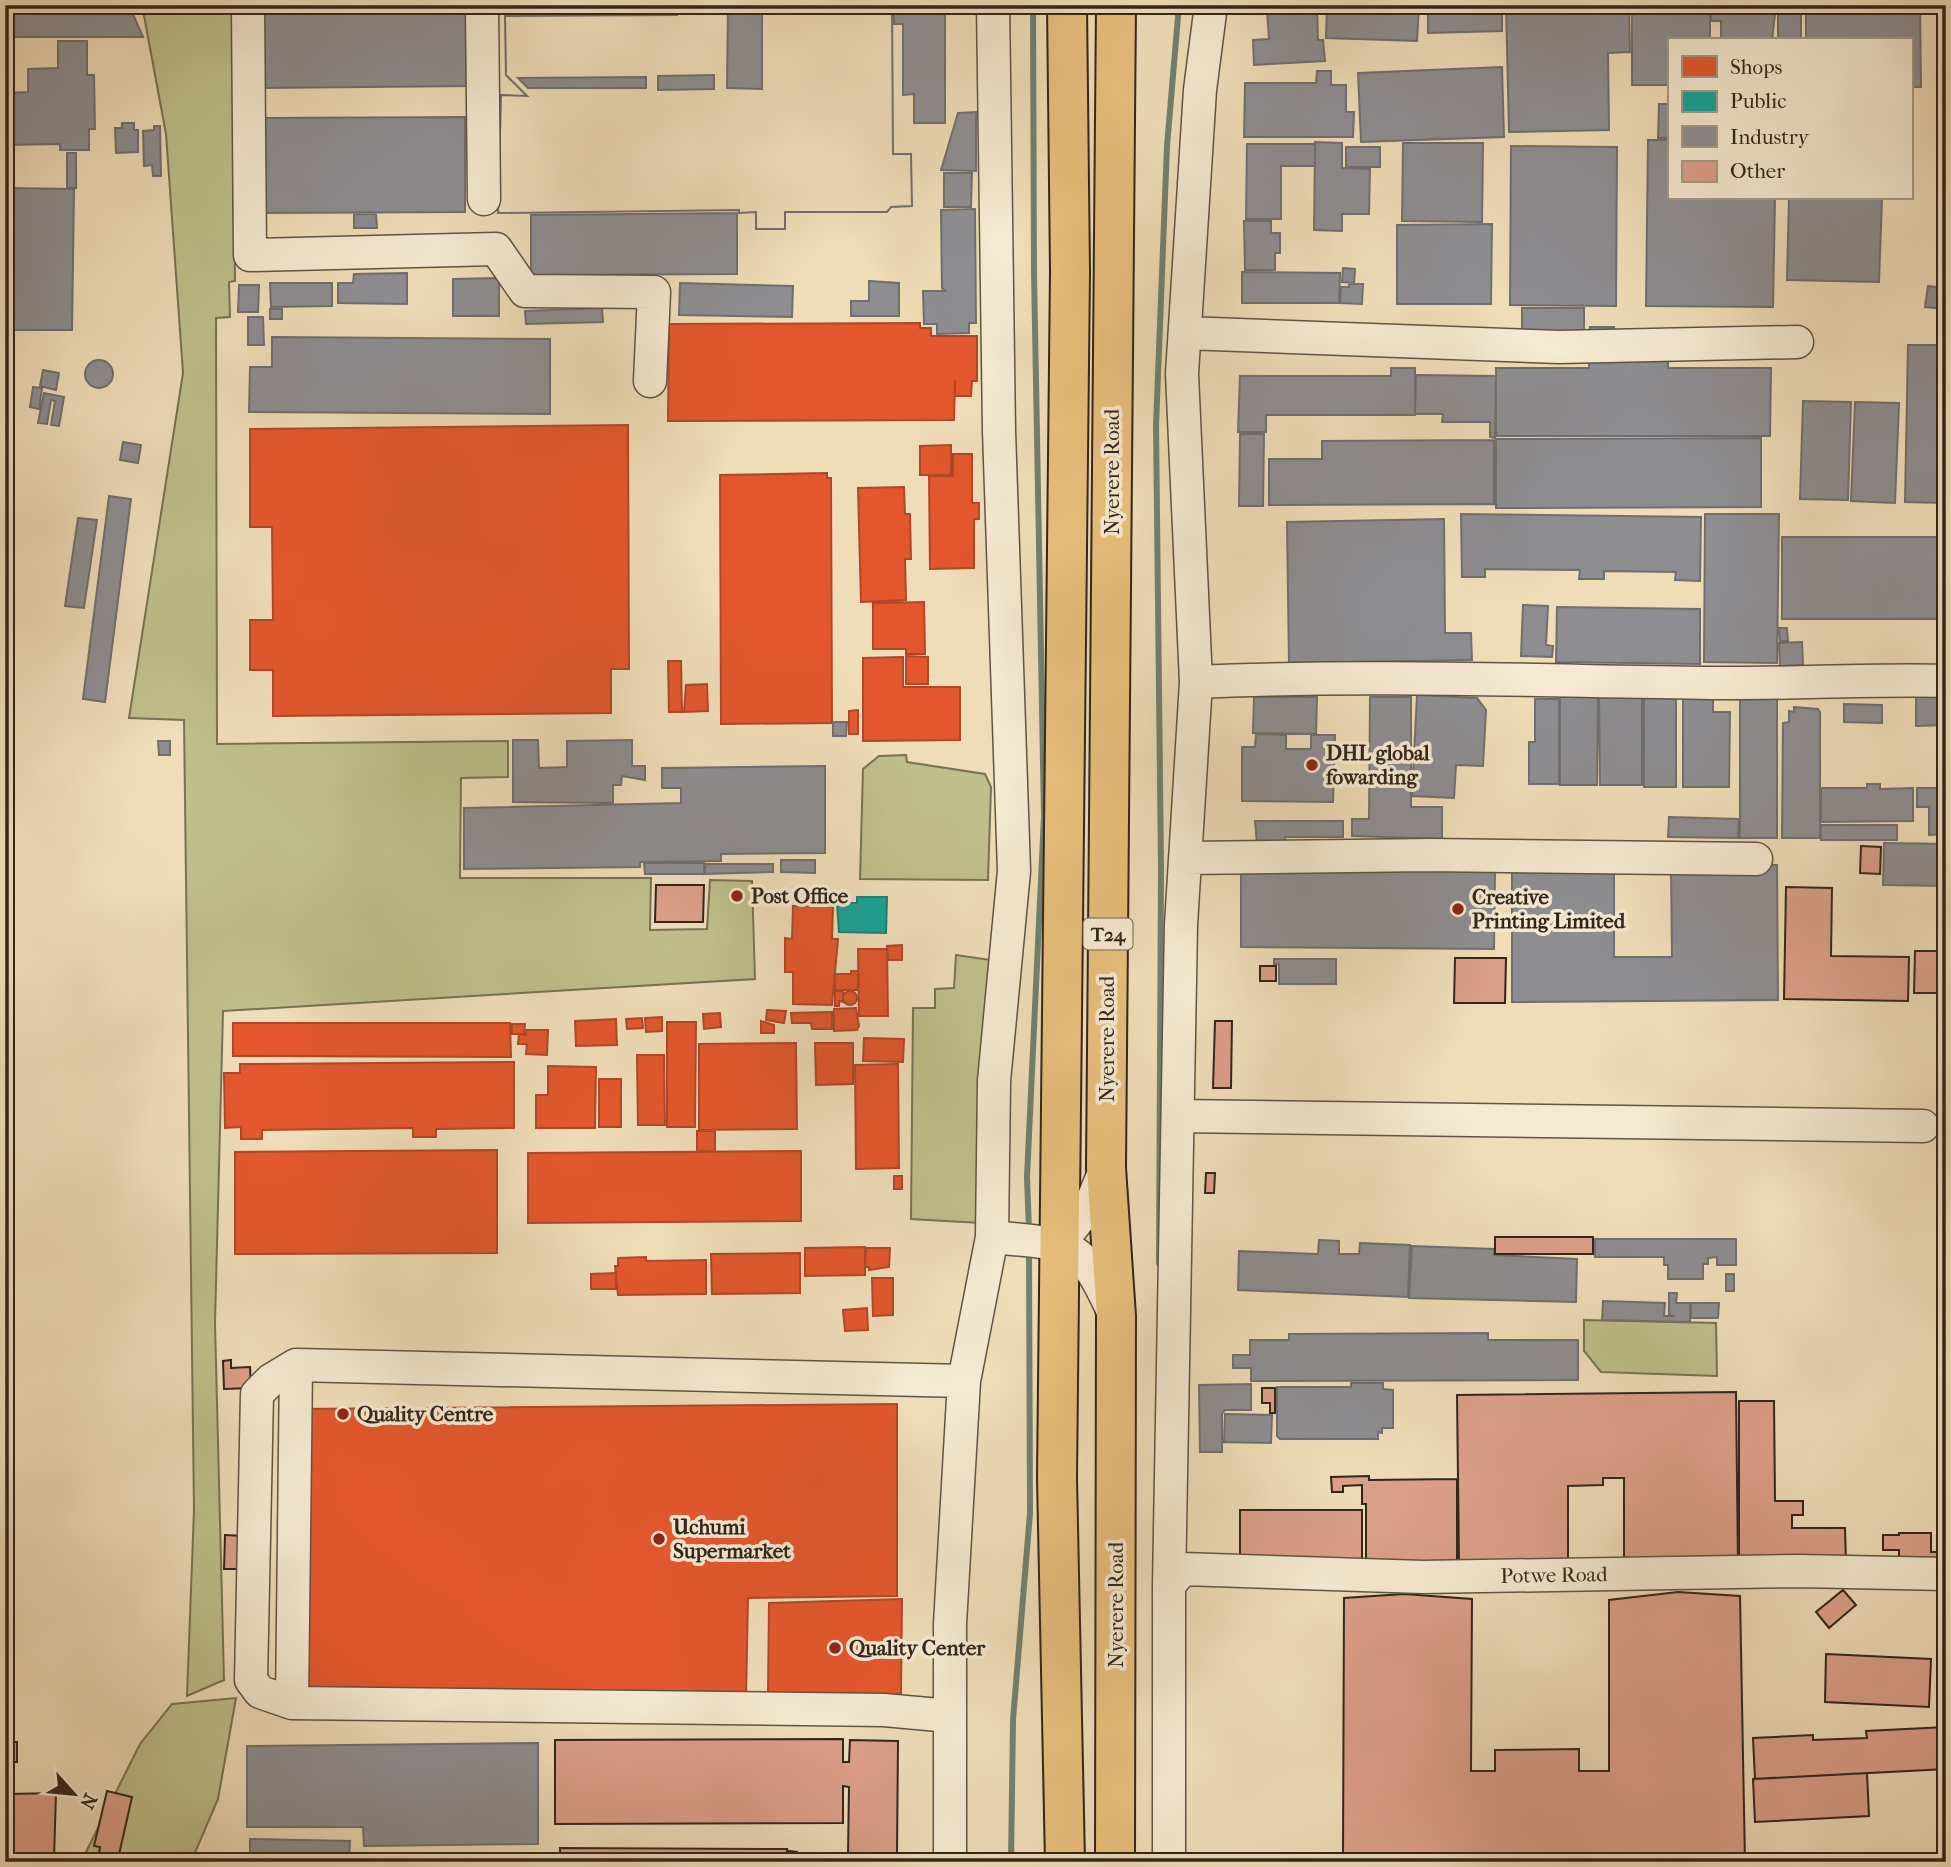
<svg xmlns="http://www.w3.org/2000/svg" width="1951" height="1867" font-family="'IM FELL French Canon',serif">
	<rect width="100%" height="100%" fill="#efddb8"/>
	<filter id="stains"><feTurbulence type="fractalNoise" baseFrequency=".00286" numOctaves="4"/><feColorMatrix values="0 0 0 0 .2 0 0 0 0 .09 0 0 0 0 .02 0 0 0 .5 -.17"/></filter>
	<radialGradient id="worn" r=".72"><stop offset=".6" stop-color="#630" stop-opacity="0"/><stop offset="1" stop-color="#630" stop-opacity=".3"/></radialGradient>
	<!-- green -->
	<path fill="#bfbf8b" stroke="#787253" stroke-width="2" d="M142 5H233L235 281 229 282 230 317 216 318 217 744 508 741V777L461 778 460 878H651L650 930 707 929 710 880 752 881 755 979 223 1011 215 1323 224 1680 187 1696 194 1510 184 720 129 718 183 373 166 134Z
		M906 755 907 762 985 774 991 787 988 880 860 879 863 769 879 756Z
		M956 955 991 960 980 1223 911 1219 913 1008H935V989L954 988Z
		M1584 1320 1716 1323 1717 1376 1601 1372 1584 1351Z
		M236 1698 218 1799 191 1862H81L140 1744 172 1704Z"/>
	<!-- shops -->
	<path fill="#e4572e" stroke="#ae4828" stroke-width="2" d="M920 323V328H931V336H977V381H972L971 396H955V380L954 420 668 421 669 324Z
		M628 425 629 669H611V713L273 716V670H250V620H273L272 527H250V429Z
		M951 445V475H920V446Z
		M953 454H972V503H979V519H974V568L930 569 929 476H953Z
		M827 473V478H831L832 723 721 724 720 475Z
		M904 487 905 514H910L911 559H905L906 600 861 602 858 488Z
		M924 602 925 654H906V649H873V603Z
		M906 656 928 657V684H906Z
		M903 657V687H960V740L863 741V658Z
		M668 661H681L682 712H669Z
		M707 684 708 711 684 712 686 685Z
		M858 710V734H849V711Z
		M793 906H833L832 939H838L832 1005 793 1004V972H785V938L792 939Z
		M902 945V960H888L887 946Z
		M858 949H887L888 1016H859Z
		M851 971H858V990H835V974H851Z
		M835 991H843V1002L839 1001V1006H835Z
		M843 998a7 7 0 1 1 14 0a7 7 0 1 1-14 0Z
		M856 1008 859 1026 857 1030 834 1031V1009Z
		M767 1010 786 1011 784 1023 766 1020Z
		M832 1012V1029H812L811 1023H792L791 1013Z
		M720 1013 721 1027 704 1029 703 1014Z
		M662 1017V1031L646 1032 645 1018Z
		M642 1018 643 1028 627 1029 626 1019Z
		M616 1019 617 1045 576 1046 575 1021Z
		M761 1021 774 1025V1033H761Z
		M667 1022H696L695 1127H667Z
		M233 1023H510L511 1057 233 1056Z
		M512 1024H525L524 1034H512Z
		M526 1030H548L547 1055 526 1054 527 1044H518L519 1034 526 1035Z
		M864 1038 904 1039 903 1062 863 1061Z
		M796 1043 797 1129 699 1130V1044Z
		M815 1043H853V1084L816 1085Z
		M637 1055H664L665 1125H638Z
		M514 1062V1128L436 1129V1137H413V1128L262 1130V1139H241V1127L225 1128 224 1073H240V1064Z
		M898 1064 899 1168 856 1169 855 1065Z
		M548 1066 596 1067 595 1128H536V1095H548Z
		M599 1079H621V1127H599Z
		M697 1131H715V1152L697 1151Z
		M497 1150V1253L235 1254V1152Z
		M801 1151V1221L528 1223V1153Z
		M894 1176H902V1189H894Z
		M865 1247V1275L805 1276V1248Z
		M866 1248H890L889 1267 869 1270V1267H865Z
		M800 1253V1293L712 1294 711 1254Z
		M646 1257V1261L706 1260V1294L618 1295 615 1266H618V1258Z
		M616 1273V1289H591V1274Z
		M872 1278H893V1315L873 1316Z
		M867 1308 868 1330 845 1331 843 1310Z
		M897 1404V1596L748 1598 746 1697 303 1698 300 1409Z
		M902 1599 901 1694H768L769 1603Z"/>
	<!-- public -->
	<path fill="#17a398" stroke="#1f7d72" stroke-width="2" d="M857 897H887L886 933 839 932 837 903H857Z"/>
	<!-- industry -->
	<path fill="#8d8d92" stroke="#716e6e" stroke-width="2" fill-rule="evenodd" d="M5 5H129L143 37H5Z
		M261 5H468L469 86 262 88Z
		M677 5H728L727 88 762 89V5H892L893 154H911L912 206 891 207 887 212H785V229H756V212L739 213V210L498 213 501 95 527 96 506 75 505 16 677 15ZM714 75V89L658 90V76ZM646 77V88H528L518 78Z
		M677 5H892L893 154H911L912 206 891 207 887 212H785V229H756V212L739 213V210L498 213 501 95 527 96 506 75 505 16 677 15Z
		M894 5H945V123H914V94L903 95V24H894Z
		M1327 5H1419L1417 41 1326 38Z
		M1428 5H1502V31L1428 33Z
		M1506 5H1629L1630 52 1608 53 1609 130 1509 132Z
		M1632 5H1710V40H1669V85H1632Z
		M1711 5H1776L1772 40H1721V21H1711Z
		M1778 5H1801V40H1778Z
		M1806 5H1920L1921 87H1911V40H1806Z
		M1317 7 1318 40H1323L1325 61 1254 65 1253 40 1269 39 1267 10Z
		M58 41H87V75H94L95 129H89V150H60V144L5 145V93L28 92V69L58 68Z
		M1502 67 1504 137 1361 142 1358 73Z
		M1317 71H1331V85H1346V112H1354L1353 137H1244L1245 83H1316Z
		M1659 104H1669V138H1658Z
		M976 112V171L941 170 958 113Z
		M465 117V212L262 213V118Z
		M122 123H134V130H138V152L116 153 115 128H122Z
		M154 126H160L161 176H153L152 165 144 166 143 131 154 130Z
		M1648 140H1669V198H1775L1773 307 1646 306Z
		M1315 142 1342 143V168L1370 169 1369 214H1342V231L1314 230Z
		M1403 143H1483L1482 222 1402 221Z
		M1247 144H1315V166H1281V219H1246Z
		M1511 146 1617 147 1616 306 1510 305Z
		M1346 147H1380V167H1346Z
		M67 153H76V188H67Z
		M944 173H972L971 207H944Z
		M5 188 74 189 72 330H5Z
		M1789 198H1882L1879 282 1787 280Z
		M975 209 976 323H969V333L937 334V324H924L923 291H945L942 288 941 210Z
		M737 213V274L531 275V215Z
		M354 214H376L377 228H354Z
		M1244 221H1271V233H1280V253H1275V270H1245Z
		M1492 224 1491 304H1397V225Z
		M1343 268 1355 269 1354 283 1342 282Z
		M1242 272 1340 273 1339 303H1242Z
		M407 273V304L338 303V283H353L354 274Z
		M499 278V316H453V279Z
		M869 281 899 283V316H851V301H869Z
		M270 283H332V306L271 307Z
		M680 283 793 286 792 317 679 315Z
		M1349 284H1363L1362 304 1340 303 1341 287H1349Z
		M239 285H259L258 312H238Z
		M1928 286 1946 288V309L1925 307Z
		M602 308 603 322 526 324 525 311Z
		M1522 308H1584V336H1522Z
		M270 309H282V319H270Z
		M248 317H263L264 345H248Z
		M1590 327H1614V339L1591 340Z
		M272 337 550 339V414L249 412 250 367H272Z
		M1908 345H1946V503L1905 502Z
		M1589 359 1668 360V368H1771L1770 436H1496V368H1589Z
		M85 374a14 14 0 1 1 28 0a14 14 0 1 1-28 0Z
		M1391 368H1415V415H1266V432H1238L1240 376H1391Z
		M43 370 59 373 56 390 40 386Z
		M1416 375 1496 376 1495 438 1490 437V422H1442L1443 414H1415Z
		M33 387 42 388 39 409 30 407Z
		M44 393 64 397 59 426 51 425 55 401 51 400 47 424 38 423Z
		M1803 401 1851 402 1848 500 1800 499Z
		M1855 402 1899 403 1895 503 1851 501Z
		M1240 434H1264L1263 506H1239Z
		M1761 438V507L1496 508V439Z
		M1494 440V504L1269 505V459H1322V441Z
		M123 442 141 445 138 463 120 460Z
		M109 496 131 499 105 702 83 699Z
		M1461 514 1701 517 1700 581 1675 580 1676 572 1604 571V579H1579L1580 570 1485 569V577H1462Z
		M1705 514H1779L1777 663 1704 662Z
		M78 518 97 520 84 608 65 606Z
		M1444 519 1445 633H1471L1472 660 1289 663 1287 522Z
		M1782 537H1946V619H1782Z
		M1523 605 1548 606 1546 645 1553 646 1552 657 1521 656Z
		M1557 607 1700 609V664L1556 662Z
		M1779 628H1787L1788 641H1780Z
		M1802 642 1803 665 1780 666 1779 643Z
		M1683 694H1713V712H1730L1729 787H1683Z
		M1946 694V725L1916 726V695Z
		M1417 695 1477 698 1486 710 1483 766 1456 765 1454 798 1412 796Z
		M1676 695V787H1644V696Z
		M1560 696H1598L1597 785H1560Z
		M1599 696H1642V785H1600Z
		M1254 697H1317L1316 734 1253 733Z
		M1370 697H1411V807H1442V839L1352 836V819H1369Z
		M1535 699H1559V784H1529V742H1535Z
		M1740 699H1777V838H1740Z
		M1844 704 1882 705V723L1844 722Z
		M1794 707 1818 709 1820 712V838H1782L1783 723 1789 722V711L1794 712Z
		M833 722H847L846 736H833Z
		M1256 734 1286 735V749H1311V735H1335L1333 802 1242 801V747H1255Z
		M513 740H538L539 768 567 767V741L632 740V766H645V780L622 776 621 785H613V803L513 802Z
		M158 741H170V755H159Z
		M825 766V853L721 854V861L640 862V867L464 869V808L681 803V788H662V768Z
		M1867 784H1880V789L1913 788V821L1821 822V788H1867Z
		M1917 788H1946V834L1929 835V807H1917Z
		M1669 817 1739 819 1738 838 1668 837Z
		M1255 821H1343V837H1285V844H1257Z
		M1821 825H1897V840H1821Z
		M1884 843 1946 844V886L1883 885Z
		M781 860H815V873L781 872Z
		M644 863H704V874H645Z
		M705 864H773V872L705 874Z
		M1614 864V957H1672L1671 865H1777L1778 1000 1512 1002V865Z
		M1495 870 1494 949 1241 947V871Z
		M1274 959H1336V984H1279V964H1274Z
		M1595 1239H1736V1265H1717V1257L1708 1258V1264H1703V1279H1668V1265H1664V1257H1595Z
		M1319 1240 1339 1241V1254H1359L1360 1243 1410 1245 1408 1297 1238 1290 1239 1251 1318 1254Z
		M1412 1246 1494 1249V1255L1577 1259 1576 1302 1409 1298Z
		M1726 1274H1734V1291H1726Z
		M1669 1293H1677L1676 1303H1690V1322L1602 1320 1603 1301 1665 1303 1664 1316H1675L1669 1315Z
		M1691 1303H1719L1718 1318H1691Z
		M1488 1333V1340H1578V1380L1251 1381V1368H1233V1355H1250V1340H1289V1334Z
		M1351 1383H1383V1389L1393 1390V1428H1382V1433L1378 1432V1439H1280L1277 1436V1387H1351Z
		M1251 1384V1410H1225L1222 1414V1452H1200L1199 1385Z
		M1225 1414 1272 1415 1271 1443 1224 1442Z
		M538 1743V1844L364 1846 363 1827H247V1746Z
		M250 1839 350 1841 349 1862H250Z"/>
	<g fill="none" stroke-linecap="round" stroke-linejoin="round">
		<!-- stream -->
		<path stroke="#718071" stroke-width="6" d="M1029 1231 1027 1177 1044 816 1034 273 1033 5
			M1159 1263 1161 866 1156 426 1167 146 1179 5
			M1011 1862 1013 1720 1030 1513 1029 1248"/>
	</g>
	<!-- building -->
	<path fill="#dc9f88" stroke="#31251b" stroke-width="2" d="M1861 846 1881 847 1880 874 1860 873Z
		M656 885H704L703 922H655Z
		M1786 887 1832 888 1831 956 1909 957 1908 1001 1784 999Z
		M1915 951H1946V993H1914Z
		M1455 958H1506L1505 1003H1454Z
		M1260 966H1276V981H1260Z
		M1215 1021H1232L1231 1088H1213Z
		M1206 1173H1215L1214 1193H1205Z
		M1495 1237H1593V1254H1495Z
		M231 1360V1368L250 1367 251 1388 224 1389 223 1361Z
		M1262 1388H1275V1413H1270V1403H1262Z
		M1736 1392 1738 1566 1624 1562V1478H1603V1485L1568 1486V1561L1459 1563 1457 1395Z
		M1739 1401H1774L1775 1501H1803V1515H1792V1528H1845L1846 1562 1739 1564Z
		M1369 1476V1480L1457 1479V1562L1366 1563V1504H1362V1485L1343 1486V1492H1332L1331 1477Z
		M1240 1510H1362V1565H1240Z
		M1899 1533H1931V1552H1946L1945 1564H1899V1550H1883V1535H1899Z
		M225 1535 246 1536 245 1569H224Z
		M1843 1590 1856 1605 1829 1628 1816 1612Z
		M1678 1592 1740 1596 1745 1862H1343L1344 1598 1404 1594 1472 1599 1471 1771H1495V1750L1579 1749V1771H1609V1600Z
		M1826 1654 1931 1659 1929 1707 1825 1702Z
		M1946 1727V1769L1755 1779 1753 1738 1813 1735V1740L1867 1738 1866 1731Z
		M843 1739V1762H849L850 1740 898 1741 897 1854H848L849 1787 843 1786V1823L555 1824V1740Z
		M5 1742H17V1762H5Z
		M1867 1773 1869 1816 1755 1822 1753 1779Z
		M8 1786V1794L56 1793 54 1859 5 1862V1787Z
		M107 1791 132 1797 118 1859 99 1854 100 1847 94 1846Z
		M560 1848 787 1849V1862H389V1857H560Z
		M789 1851 797 1852V1861L805 1862H789Z"/>
	<g fill="none" stroke-linecap="round" stroke-linejoin="round">
		<defs>
			<path id="minor" d="M248 5 250 255 496 249 525 291 654 292 650 381
				M482 5 484 199
				M1186 333 1559 347 1797 342
				M1196 682C1368 674 1540 681 1712 683 1790 684 1868 679 1946 681
				M1185 858 1431 855 1756 859
				M1178 1116 1923 1126
				M992 1237C1020 1241 1065 1238 1085 1262 1098 1276 1106 1298 1115 1315
				M1058 1245 1091 1204 1106 1168
				M1169 1585 1183 1569 1423 1577 1798 1571 1946 1574
				M292 1703 296 1365
				M950 1716 884 1710 292 1703 260 1692 251 1680 257 1394 271 1380 296 1365 964 1381
				M950 1862V1624L964 1381 992 1237 994 1081 1014 871 999 431 993 5
				M1169 1862V1585L1181 925 1196 682 1182 374 1200 90 1211 5"/>
			<path id="highway" d="M1065 1862 1057 1478 1070 271 1067 5
				M1115 1862 1116 1316 1106 1168 1116 5"/>
		</defs>
		<!-- minor casing -->
		<use href="#minor" stroke="#605342" stroke-width="35"/>
		<!-- highway casing -->
		<use href="#highway" stroke="#31251b" stroke-width="42"/>
		<!-- minor -->
		<use href="#minor" stroke="#f5e9d1" stroke-width="32"/>
		<!-- highway -->
		<use href="#highway" stroke="#e8be7c" stroke-width="38"/>
	</g>
	<!-- markers -->
	<g fill="#8f2418" stroke="#f5e9d1" stroke-width="2.5">
		<circle cx="1312" cy="765" r="7"/>
		<circle cx="737" cy="896" r="7"/>
		<circle cx="1458" cy="909" r="7"/>
		<circle cx="343" cy="1414" r="7"/>
		<circle cx="659" cy="1539" r="7"/>
		<circle cx="835" cy="1648" r="7"/>
	</g>
	<g text-anchor="middle" stroke-width="7" stroke-linejoin="round" paint-order="stroke">
		<!-- shield labels -->
		<rect fill="#f5e9d1" stroke="#6c6052" stroke-width="2" x="1083.5" y="918.5" width="49" height="31" rx="5"/>
		<g font-size="19" font-weight="bold" fill="#31251b">
			<text x="1108" y="941">T24</text>
		</g>
		<!-- street labels -->
		<g font-size="21" fill="#31251b" stroke="#f5e9d1">
			<text transform="translate(1112 472) rotate(-90)" y="7">Nyerere Road</text>
			<text transform="translate(1107 1039) rotate(-90)" y="7">Nyerere Road</text>
			<text transform="translate(1554 1575) rotate(-1)" y="7">Potwe Road</text>
			<text transform="translate(1116 1605) rotate(-90)" y="7">Nyerere Road</text>
		</g>
		<!-- poi labels -->
		<g font-size="21" font-weight="bold" fill="#31251b" stroke="#f5e9d1" text-anchor="start">
			<text x="1326" y="760">DHL global<tspan x="1326" dy="24">fowarding</tspan></text>
			<text x="751" y="903">Post Office</text>
			<text x="1472" y="904">Creative<tspan x="1472" dy="24">Printing Limited</tspan></text>
			<text x="357" y="1421">Quality Centre</text>
			<text x="673" y="1534">Uchumi<tspan x="673" dy="24">Supermarket</tspan></text>
			<text x="849" y="1655">Quality Center</text>
		</g>
	</g>
	<!-- margin -->
	<rect width="1951" height="1867" fill="none" stroke="#efddb8" stroke-width="28"/>
	<rect x="7" y="7" width="1937" height="1853" fill="none" stroke="#31251b" stroke-width="3.5"/>
	<rect x="14" y="14" width="1923" height="1839" fill="none" stroke="#31251b" stroke-width="2"/>
	<!-- legend -->
	<rect x="1668" y="38" width="245" height="161" fill="#f5e9d1" stroke="#a79b88" stroke-width="2"/>
	<rect x="1682" y="56" width="35" height="21" fill="#e4572e" stroke="#a79b88" stroke-width="2"/>
	<text x="1730" y="74" font-size="21" fill="#31251b">Shops</text>
	<rect x="1682" y="91" width="35" height="21" fill="#17a398" stroke="#a79b88" stroke-width="2"/>
	<text x="1730" y="108" font-size="21" fill="#31251b">Public</text>
	<rect x="1682" y="126" width="35" height="21" fill="#8d8d92" stroke="#a79b88" stroke-width="2"/>
	<text x="1730" y="144" font-size="21" fill="#31251b">Industry</text>
	<rect x="1682" y="161" width="35" height="21" fill="#dc9f88" stroke="#a79b88" stroke-width="2"/>
	<text x="1730" y="178" font-size="21" fill="#31251b">Other</text>
	<!-- north arrow -->
	<g transform="translate(74 1794) rotate(117)" stroke="#f5e9d1" stroke-width="5" paint-order="stroke">
	<path d="M0-5L12 26L0 18L-12 26Z" fill="#31251b"/>
	<text y="-10" font-size="19" font-weight="bold" text-anchor="middle" fill="#31251b">N</text>
	</g>
	<rect width="100%" height="100%" filter="url(#stains)"/>
	<rect width="100%" height="100%" fill="url(#worn)"/>
</svg>
